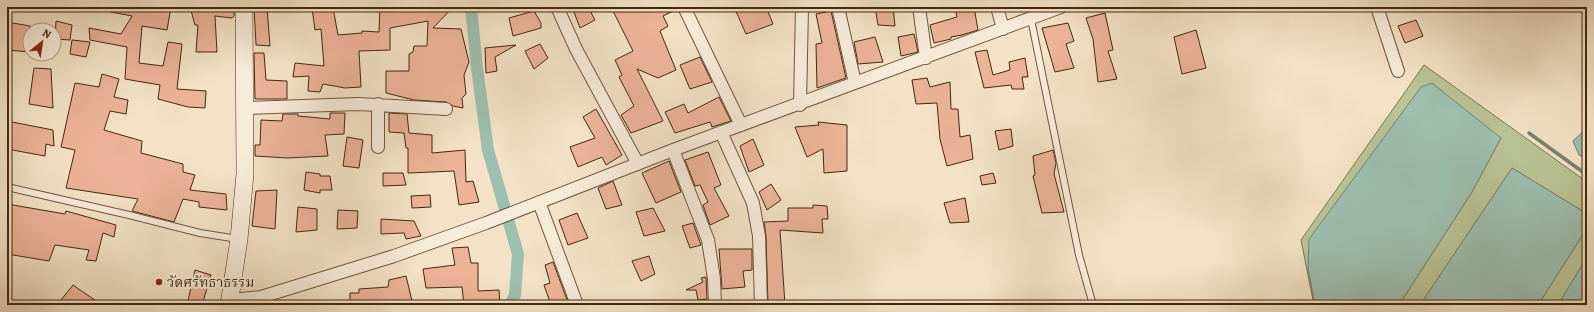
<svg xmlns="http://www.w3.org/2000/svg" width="1594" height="312" font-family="Alegreya,'Noto Serif Thai',serif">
	<rect width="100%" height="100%" fill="#f3e2c6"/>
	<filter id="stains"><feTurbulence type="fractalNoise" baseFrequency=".005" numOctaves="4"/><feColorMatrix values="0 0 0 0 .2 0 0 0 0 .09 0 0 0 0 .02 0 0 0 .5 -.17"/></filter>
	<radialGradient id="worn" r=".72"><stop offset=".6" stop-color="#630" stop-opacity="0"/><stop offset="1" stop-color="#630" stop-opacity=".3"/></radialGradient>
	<!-- green -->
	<path fill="#b9c497" stroke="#7f7654" d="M1424 65 1587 182V223L1584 212 1512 168 1420 305H1399L1472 192 1501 138 1308 268 1314 305 1301 240Z
		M1587 228V257L1558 305H1538Z"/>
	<!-- water -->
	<path fill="#9dbfaf" stroke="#7a826f" d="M1432 83 1501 138 1472 192 1399 305H1315L1308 268 1309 239 1421 87Z
		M1587 128V159L1579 155 1573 141Z
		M1512 168 1584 212 1587 228 1538 305H1420Z
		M1587 257V305H1558Z"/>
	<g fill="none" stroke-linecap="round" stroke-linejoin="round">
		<!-- stream -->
		<path stroke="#7a826f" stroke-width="3.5" d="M1529 133 1587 175"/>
		<!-- canal -->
		<path stroke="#9dbfaf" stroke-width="12" d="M471 7 477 68 488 150 518 254 515 295 510 305"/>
	</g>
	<!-- building -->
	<path fill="#ecb398" stroke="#452710" d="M111 7H171L167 30 142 26 139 63 163 66 168 42 182 44 177 89 206 91 205 108 188 107 158 99 160 85 125 79 127 47 90 40 89 28 121 34 132 16 111 12Z
		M190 7H234V16L232 18 215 16 217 52H196L198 25H195Z
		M254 7H267L270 46 256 45Z
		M380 7H453L433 28 461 29 469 62 464 75 466 94 462 98 463 108 453 106 446 102 414 100 386 93V71H409V54L413 52 414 46H427L428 21 390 28V50L359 51 361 87 345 88 323 84 320 92 308 91 309 76 293 77 295 63 324 66 321 29 315 30 312 8H333L338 35 362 33V31L379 32Z
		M582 7H588L595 20 580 28 574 12Z
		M611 7H677V9L663 16 668 26 660 31 676 70 658 78 637 69 663 121 631 133 621 115 634 106 619 77 622 75 615 60 633 51Z
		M734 7H766L773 24 746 34Z
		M875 7H893L895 26 878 25Z
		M955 7H974L978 30 962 35 951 37V39L934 43 930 25 957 17Z
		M534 11 541 23V28L513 36 509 18Z
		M831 11 846 78 817 88 816 44 822 43 816 14Z
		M1105 13 1113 50 1108 51 1117 79 1098 82 1093 39 1086 18Z
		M1416 20 1423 36 1405 43 1398 26Z
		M56 21 72 25 70 40 55 39Z
		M7 22 30 26V52L7 50Z
		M1068 23 1074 41 1066 44 1074 68 1055 72 1042 28Z
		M1196 30 1206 68 1182 74 1174 37Z
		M914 34 918 52 901 56 898 37Z
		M875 37 883 62 858 64 854 42Z
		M72 40 90 42 86 57 70 54Z
		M540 44 548 58 534 69 525 51Z
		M516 45 495 57 497 71 486 73 485 48Z
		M987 50 993 75 1010 70 1009 62 1025 58 1028 77H1022L1024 89H1012L1011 85 984 88 975 52Z
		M254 53H264L266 80 287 81V99H255Z
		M700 57 712 82 690 89 680 65Z
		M34 68 51 69 53 108 29 104Z
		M102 74 119 79 114 97 128 100 126 114 110 111 104 130 142 141 141 153 183 164V172L195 175 190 190 226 194 227 210 199 207V202L183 199 174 222 132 211 138 199 66 188 75 150 61 147 75 83 99 87Z
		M927 78 930 87 950 82 951 109H958L960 137 970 135 973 159 947 166 940 139 937 103 916 104 912 80Z
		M719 97 731 121 712 127 710 122 675 133 665 112 684 104 688 113Z
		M596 109 622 155 606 165 602 157 578 167 570 147 595 138 583 117Z
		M330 113H345L344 134 325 135 328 156 287 158 255 156V145H260L261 120 282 121 283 114H298V116L330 119Z
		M389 113 407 114 409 133 432 135V153L465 150 466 182 473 181 479 202 459 205 454 171 408 173V148H406L404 133 389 132Z
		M7 121 53 130 54 146 46 144 45 156 7 149Z
		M818 122 847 125V171L824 173 823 149 807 157 795 127 819 125Z
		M1011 129 1013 146 999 150 995 131Z
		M347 137 363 140 359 168 343 166Z
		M753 139 764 165 749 172 740 146Z
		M1053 150 1056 163 1054 174 1064 212 1042 213 1033 176 1035 175 1033 156Z
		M708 152 721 185 714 188 729 216 710 225 703 205 708 202 700 185 695 186 685 160Z
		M669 161 681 192 656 203 642 173Z
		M306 172 320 174V176H330L332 190H320V193L304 190Z
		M383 173H403L406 185 383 186Z
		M993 173 996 183 982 185 980 176Z
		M613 181 622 205 606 209 598 188Z
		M771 184 781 200 767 210 759 192Z
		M277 190 275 229 252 226 256 191Z
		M430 195 431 207 412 208 411 196Z
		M965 198 969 222 950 223 944 203Z
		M7 204 65 214 66 211 116 225 114 237 103 233 96 261 86 260 89 250 55 245 49 261 7 254Z
		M813 205 827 206 828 219H822L823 233 780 230 785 305H768L766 236 764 222 788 221V208H813Z
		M298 207 317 209V230L296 232Z
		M653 208 665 231 644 236 636 212Z
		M338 210 358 211 357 228 337 229Z
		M577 213 588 238 568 245 559 220Z
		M381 219 414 221 421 236 406 239 404 233 381 234Z
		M693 223 701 245 690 248 682 226Z
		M468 247 471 263H478V291L499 290 500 305H464L462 287 426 288 423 269 455 265 452 248Z
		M719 249H752V270L743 271 745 287 722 289Z
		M649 256 655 274 641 281 632 261Z
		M553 262 569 305H551L544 285 550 283 545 265Z
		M195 270 211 275 202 305H187Z
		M406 276 413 305H350V293H359V289L388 287 389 280Z
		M706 277 707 299 698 300 696 290H686L703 282 701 278Z
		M73 285 102 305H57Z"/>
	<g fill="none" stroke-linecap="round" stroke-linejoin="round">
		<defs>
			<path id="lane" d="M1031 19 1079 255 1093 305
				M7 187 129 215 200 233 238 239"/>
			<path id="street" d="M557 7 576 49 638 164
				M684 7 741 125
				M838 7 855 83
				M919 7 926 58
				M997 7 1003 29
				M1377 7 1398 71
				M378 104V147
				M800 105 802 7
				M246 108 359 104 446 109
				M721 132 753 203 759 236 761 305
				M673 150 708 240 714 279 715 305
				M539 202 577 305
				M231 300 261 297 394 256 486 223 673 150 1061 7"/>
			<path id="secondary" d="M229 305 239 239 245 174 244 7"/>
		</defs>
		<!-- lane casing -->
		<use href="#lane" stroke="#70563e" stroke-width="8"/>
		<!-- street casing -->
		<use href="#street" stroke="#70563e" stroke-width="14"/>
		<!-- secondary casing -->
		<use href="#secondary" stroke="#452710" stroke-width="18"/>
		<!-- lane -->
		<use href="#lane" stroke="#f7ecda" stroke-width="6"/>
		<!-- street -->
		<use href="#street" stroke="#f7ecda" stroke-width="12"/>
		<!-- secondary -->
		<use href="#secondary" stroke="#f7ecda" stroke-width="17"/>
	</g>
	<!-- markers -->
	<circle fill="#8f2418" stroke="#f7ecda" stroke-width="1.5" cx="159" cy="282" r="4"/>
	<g text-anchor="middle" stroke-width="4" stroke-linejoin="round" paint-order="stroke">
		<!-- poi labels -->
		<g font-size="14" fill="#452710" stroke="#f7ecda" text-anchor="start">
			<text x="167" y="287">วัดศรัทธาธรรม</text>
		</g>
	</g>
	<!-- margin -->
	<rect width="1594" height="312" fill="none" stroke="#f3e2c6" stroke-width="24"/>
	<rect x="8" y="8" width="1578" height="296" fill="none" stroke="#452710" stroke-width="2"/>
	<rect x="12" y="12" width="1570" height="288" fill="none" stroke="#452710"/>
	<!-- north arrow -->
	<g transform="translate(42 42) rotate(30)"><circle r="19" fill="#f7ecda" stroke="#b09d89"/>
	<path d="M0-3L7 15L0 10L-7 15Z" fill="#8f2418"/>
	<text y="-6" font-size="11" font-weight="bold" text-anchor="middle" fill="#452710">N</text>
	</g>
	<rect width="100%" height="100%" filter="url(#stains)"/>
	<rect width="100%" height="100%" fill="url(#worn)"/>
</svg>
